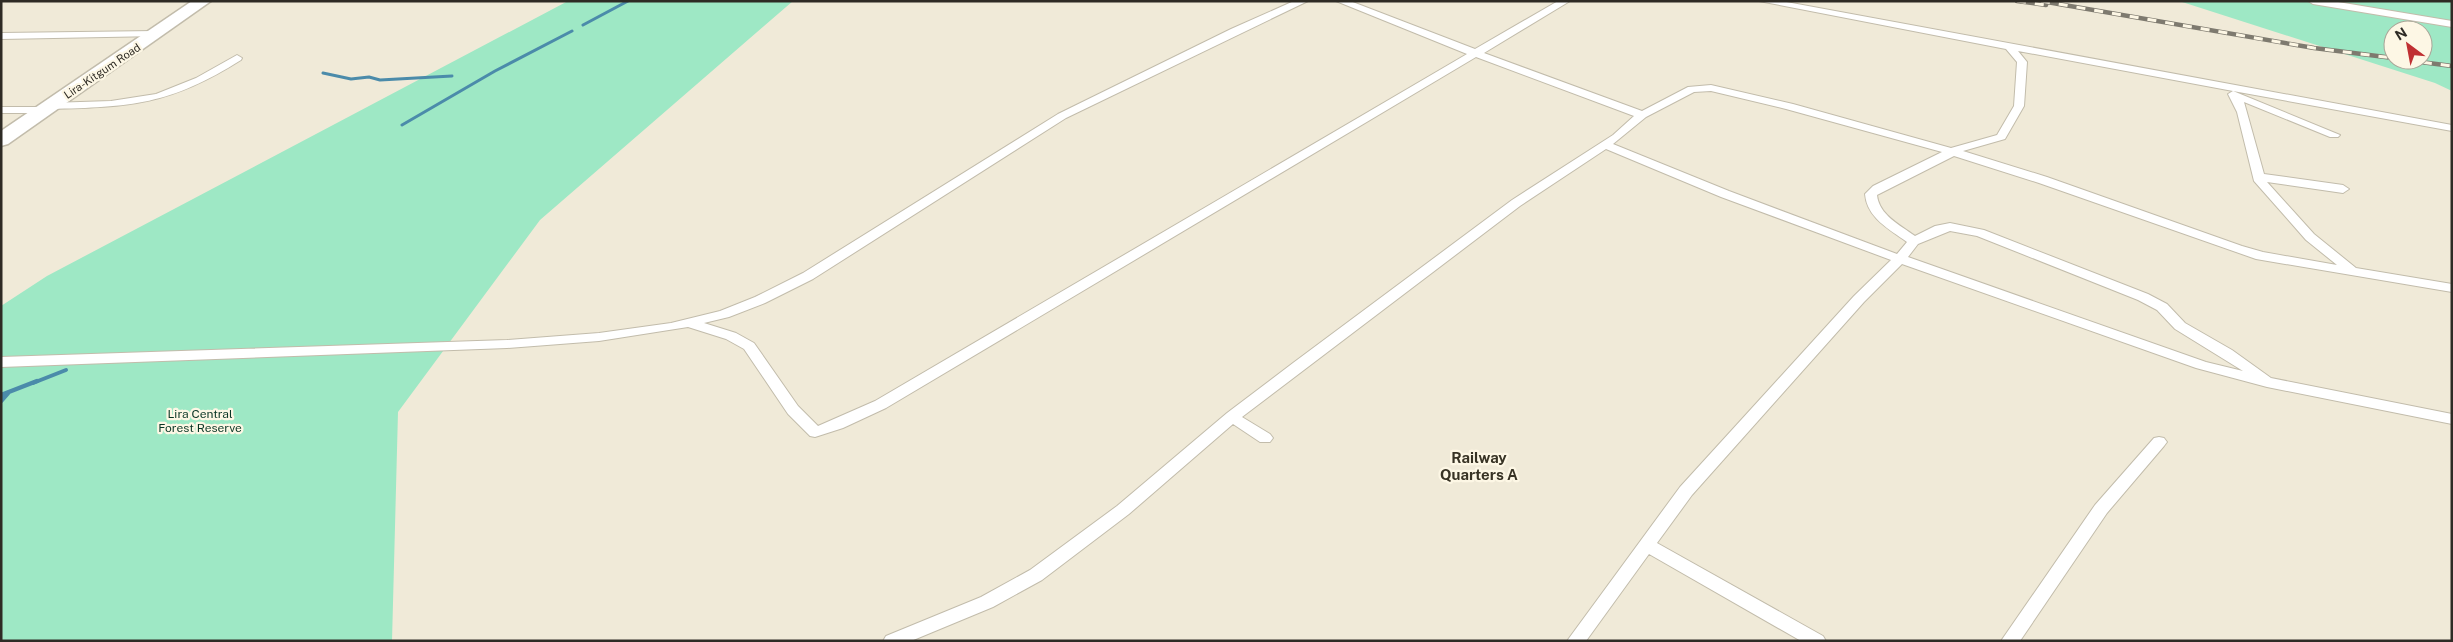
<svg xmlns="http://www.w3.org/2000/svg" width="2453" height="642" font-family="'Public Sans',sans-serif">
	<rect width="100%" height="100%" fill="#f0ead8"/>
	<!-- green -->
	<path fill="#9ee8c5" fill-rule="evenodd" d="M568 1H793L540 220 398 412 392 641H1V306L47 276Z
		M2179 1H2452V91L2435 83ZM2393 30H2423V60H2393Z"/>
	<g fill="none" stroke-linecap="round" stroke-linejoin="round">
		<!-- stream-far2 -->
		<path stroke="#4b8baa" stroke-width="3" d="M583 25 628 1
			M323 73 351 79 369 77 380 80 452 76
			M402 125 495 71 572 31"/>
		<!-- stream-far1 -->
		<path stroke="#4b8baa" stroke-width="4" d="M33 383 66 370"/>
		<!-- stream -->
		<path stroke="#4b8baa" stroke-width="4.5" d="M1 395 37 381
			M1 401 8 393"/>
		<defs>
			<path id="minor" d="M1294 1H1308L1066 118 813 279 765 303 729 317 704 323 736 333 754 343 798 406 818 426 875 401 1467 54 1336 1H1350L1475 49 1558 1H1570L1484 53 1642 111 1688 87 1711 85 1793 104 1951 148 1997 135 2014 106 2017 62 2006 49 1759 1H1781L2452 125V131L2233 91 2340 135 2338 137H2330L2244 102 2264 174 2343 185 2349 189 2343 193 2267 182 2314 234 2356 268 2452 284V292L2256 259 2039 183 1954 156 1877 195C1879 215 1900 225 1915 236L1935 226 1950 223 1984 230 2148 294 2167 304 2185 323 2232 350 2271 378 2452 414V424L2267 387 2196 368 1902 264 1864 302 1692 495 1657 543 1823 636 1826 641H1801L1649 554 1586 641H1567L1680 487 1854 296 1891 260 1721 197 1606 149 1520 206 1242 417 1270 434 1273 438 1270 442H1260L1233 424 1129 514 1042 580 993 607 911 641H883L886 636 981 597 1030 570 1117 506 1227 413 1293 363 1512 200 1613 135 1634 116 1476 57 886 408 843 428 815 437 810 436 788 414 744 349 726 339 688 327 599 341 507 348 1 367V357L507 340 599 333 671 323 720 311 755 297 803 273 1058 114 1231 29ZM2018 51 2233 91 2228 94 2237 112 2254 181 2306 240 2337 265 2263 252 2242 246 2047 177 1963 151 2005 139 2024 106 2027 62ZM1711 91 1786 109 1942 152 1873 186 1865 194C1867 218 1889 229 1907 242L1897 254 1729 191 1613 144 1646 117 1694 92ZM1950 231 1977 236 2138 300 2157 310 2175 329 2243 371 2206 362 1908 257 1918 244Z
				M2308 1H2332L2452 21V27L2313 4Z
				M155 31 160 34 159 36 1 39V33Z
				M237 55 242 58 241 60C170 105 131 107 50 109L45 113H1V107H45L50 103 111 101 156 94 196 78Z
				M2159 437 2164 438 2167 442 2164 446 2107 513 2020 641H2001L2095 505 2154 438Z"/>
			<path id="primary" d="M192 1H211L8 144 1 146V131Z"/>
		</defs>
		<!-- minor casing -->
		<use href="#minor" stroke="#c2bcab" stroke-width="2"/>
		<!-- primary casing -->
		<use href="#primary" stroke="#c2bcab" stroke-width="3"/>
		<!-- minor -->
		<use href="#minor" fill="#fff" fill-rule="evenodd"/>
		<!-- primary -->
		<use href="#primary" fill="#fff" fill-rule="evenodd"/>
		<defs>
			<path id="rail" d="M2017 1 2046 5
				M2041 1 2314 48 2393 58
				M2405 60 2452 66"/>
		</defs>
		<!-- rail casing -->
		<use href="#rail" stroke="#7e7a6f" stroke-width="4.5"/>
		<!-- rail -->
		<use href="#rail" stroke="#fdf7e5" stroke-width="3" stroke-dasharray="9" stroke-linecap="butt"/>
	</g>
	<g text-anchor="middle" stroke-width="4.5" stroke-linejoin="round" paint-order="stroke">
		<!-- far-street labels -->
		<g font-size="11" fill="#2e2b25" stroke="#fdf7e5">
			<text transform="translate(102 71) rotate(-34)" y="4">Lira-Kitgum Road</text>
		</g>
		<!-- park labels -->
		<g font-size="12" fill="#093625" stroke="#fdf7e5">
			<text x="200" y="418">Lira Central<tspan x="200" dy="14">Forest Reserve</tspan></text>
		</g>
		<!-- quarter labels -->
		<g font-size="15" font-weight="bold" fill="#383325" stroke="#fdf7e5">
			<text x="1479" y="463">Railway<tspan x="1479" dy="17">Quarters A</tspan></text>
		</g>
	</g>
	<!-- border -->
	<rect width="2453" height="642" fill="none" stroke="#2e2b25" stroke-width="5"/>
	<!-- north arrow -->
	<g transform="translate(2408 45) rotate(328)"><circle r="24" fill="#fdf7e5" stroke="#aaa598"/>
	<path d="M0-4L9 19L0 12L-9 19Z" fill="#c03033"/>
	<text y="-8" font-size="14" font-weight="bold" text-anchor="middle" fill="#2e2b25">N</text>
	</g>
</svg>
